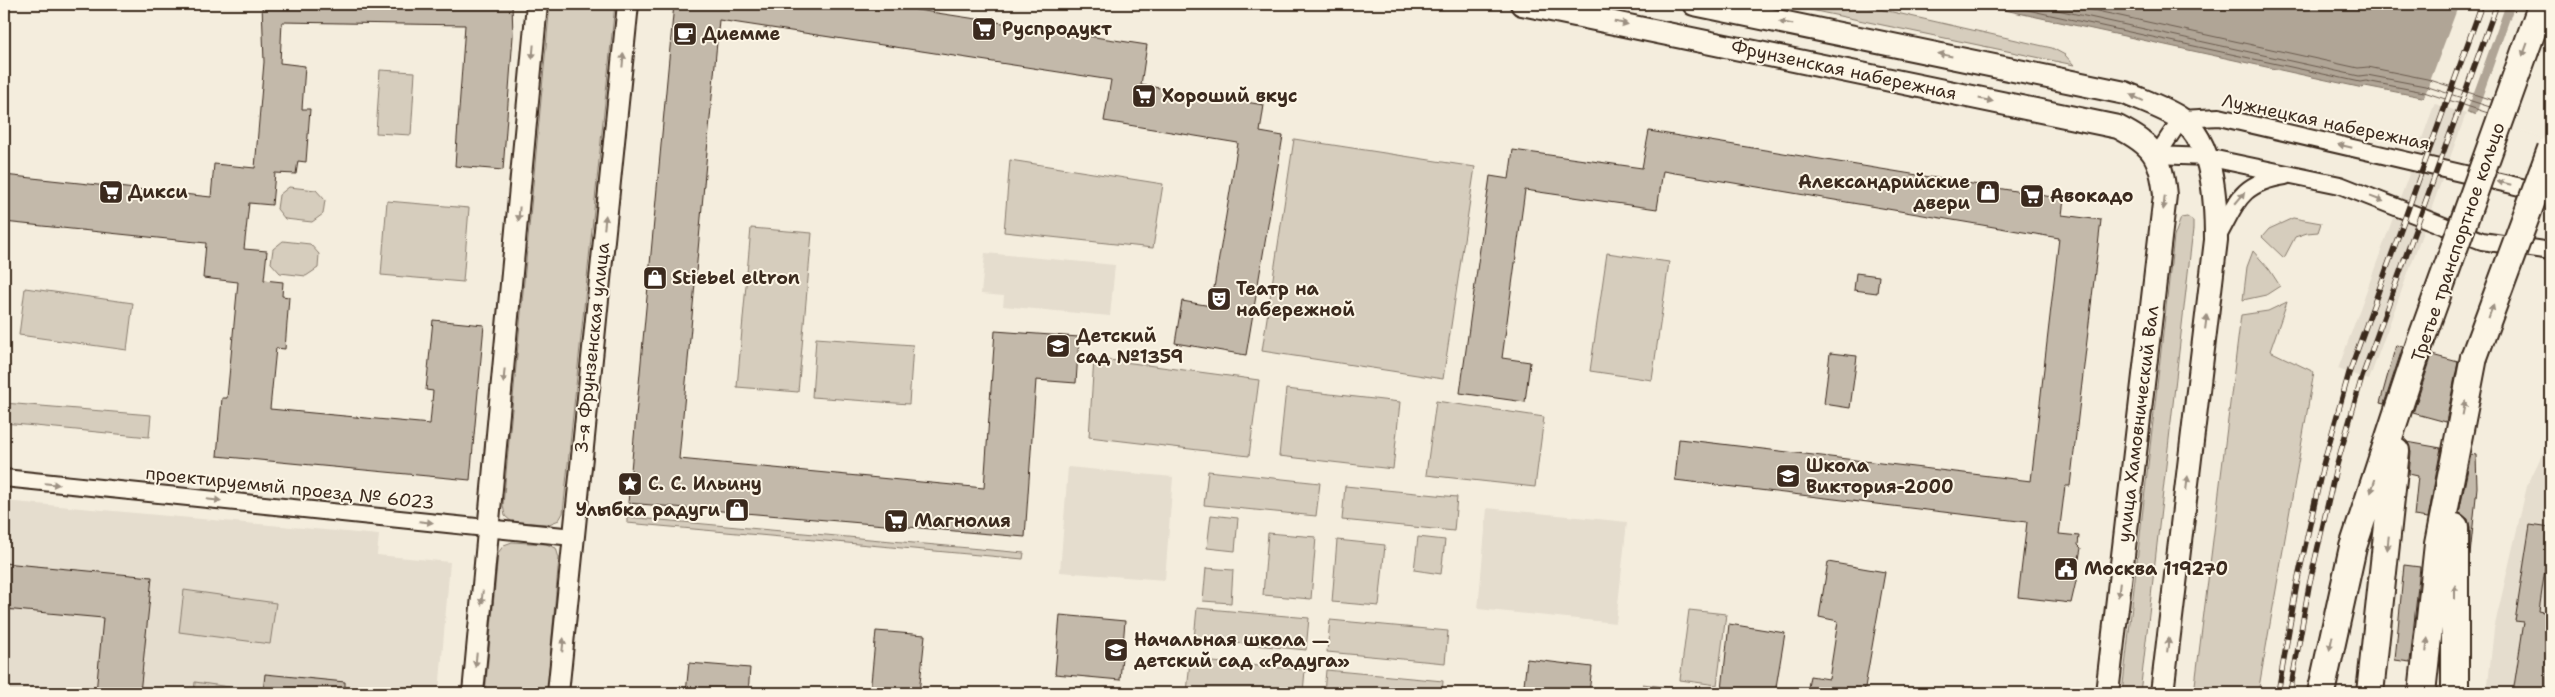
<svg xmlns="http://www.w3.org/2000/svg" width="2555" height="697" font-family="'Shantell Sans',sans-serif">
	<rect width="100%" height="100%" fill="#f4eddd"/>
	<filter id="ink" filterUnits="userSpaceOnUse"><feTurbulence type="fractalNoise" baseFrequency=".02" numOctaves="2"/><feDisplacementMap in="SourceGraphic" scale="10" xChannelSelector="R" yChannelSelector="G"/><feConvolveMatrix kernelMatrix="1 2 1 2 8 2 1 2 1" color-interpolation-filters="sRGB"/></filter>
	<g filter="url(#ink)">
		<!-- built -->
		<path fill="#e5ddce" d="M2471 4H2506L2369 380 2338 369Z
			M985 253 1115 265 1110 316 1003 306 1004 296 981 294Z
			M2550 438 2551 693H2487L2494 629 2527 486Z
			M1068 467 1173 477 1165 580 1060 572Z
			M4 501 379 535 377 555 450 562 439 693H4Z
			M1487 508 1627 522 1616 623 1478 609Z"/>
		<!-- green -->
		<path fill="#d6cdbd" stroke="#887c6e" d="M550 4H615L563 513 559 520 549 524 512 522 505 516 503 505Z
			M1782 4H1857L2052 48 2065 55 2074 65Z
			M380 70 415 72 411 135 376 133Z
			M1294 139 1475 167 1443 379 1262 351Z
			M1010 160 1163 184 1153 248 1004 232Z
			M289 187 316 190 325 200 323 214 312 222 285 219 277 209 279 195Z
			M387 201 469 208 463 282 381 275Z
			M2187 217 2193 221V229L2140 693H2122L2174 237 2181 218Z
			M2293 218 2321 223 2318 232 2307 233 2295 237 2284 258 2262 237 2269 229Z
			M751 228 812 233 798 392 737 387Z
			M283 241 310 244 319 254 318 268 306 276 280 273 271 263 273 249Z
			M2253 251 2269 269 2280 286 2266 295 2243 300 2247 267Z
			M1607 253 1669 262 1652 380 1590 371Z
			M25 288 133 303 127 350 19 335Z
			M2287 302 2270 351 2314 372 2258 693H2194L2241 315 2268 311Z
			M816 338 913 345 909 404 812 397Z
			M1094 358 1259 380 1249 456 1089 437Z
			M1286 389 1400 402 1393 469 1279 456Z
			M1436 401 1544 417 1535 487 1426 475Z
			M4 403 151 415 149 437 4 423Z
			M1208 471 1320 483 1316 516 1204 505Z
			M1345 486 1457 497 1454 531 1342 520Z
			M1211 515 1238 518 1235 551 1207 548Z
			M627 517 1024 553 1023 559 627 523Z
			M1268 533 1316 537 1311 599 1263 595Z
			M1418 537 1445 540 1441 574 1414 570Z
			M1337 540 1385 545 1379 606 1332 602Z
			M512 542 546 544 556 548 559 558 547 693H485L498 553 504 545Z
			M1206 568 1233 570 1231 603 1203 601Z
			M184 590 276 603 270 644 179 632Z
			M1197 608 1309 618 1306 650 1194 639Z
			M1689 610 1726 614 1717 685 1680 680Z
			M1330 620 1448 631 1445 663 1327 652Z
			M1190 660 1305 670 1303 693H1187Z
			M1326 670 1443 681 1442 693H1324Z
			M195 682 236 688 235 693H194Z
			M1643 684 1705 693H1642Z"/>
		<!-- water -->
		<path fill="#b0a596" stroke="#817466" d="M1977 4H2551V139L2422 97 2365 86 2363 88Z"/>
		<!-- pier -->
		<path fill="#f4eddd" d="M2459 4H2506L2466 114 2423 100Z
			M2515 4H2551V141L2475 117Z"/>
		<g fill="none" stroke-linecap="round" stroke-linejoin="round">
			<!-- shore -->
			<path stroke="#6a5b4e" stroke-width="1" d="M2000 4 2360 82 2366 81 2424 92 2488 113
				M2030 4 2359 76 2367 75 2425 86 2490 107
				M2065 4 2358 68 2368 67 2427 79 2492 100"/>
		</g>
		<!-- building -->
		<path fill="#c3b9aa" stroke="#3b2a1e" d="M262 4H512L513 36 503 170 455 166 465 25 282 22 280 63 305 66 302 109H310L306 162 298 161 296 174 275 173 272 205 249 203 244 249 267 251 264 280 283 282 282 296 289 297 285 349 276 348 270 409 430 424 433 391 426 390 433 320 484 325 470 480 217 456 222 398H227L238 282 203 278 206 243 4 222V175L211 197 214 164 255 168 264 62Z
			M674 4H878L1147 45 1141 85 1264 105 1260 132 1283 136 1246 355 1175 343 1182 301 1211 306 1238 143 1104 121 1111 80 719 20 679 459 984 488 995 331 1079 337 1076 383 1036 380 1025 537 628 503Z
			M1649 131 2064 199 2062 215 2101 220 2070 486H2065L2059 534 2079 536 2078 545 2081 548 2079 559 2068 566 2077 577 2071 603 2018 597 2027 522 1675 480 1679 439 2031 481 2059 238 1663 171 1657 209 1525 190 1502 358 1530 362 1525 402 1460 393 1490 176 1509 179 1513 150 1642 168Z
			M1856 273 1879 276 1877 293 1854 290Z
			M2396 345 2403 346 2384 404 2380 403Z
			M1830 353 1857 356 1850 408 1824 404Z
			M2432 355 2458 362 2446 422 2413 413Z
			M2407 442 2441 448 2428 518 2414 516 2418 476 2409 474 2411 452Z
			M2471 454 2476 455 2477 487 2470 555V527L2468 519 2459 513Z
			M2530 525 2551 528 2539 611 2548 613 2547 624 2551 625V693H2513L2524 622 2515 621Z
			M1828 562 1885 572 1864 693H1807L1810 676 1829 679 1838 621 1819 617Z
			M4 563 152 577 140 693H96L103 618 4 609Z
			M2404 565 2420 567 2410 662 2395 660Z
			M1060 615 1125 621 1120 680 1055 674Z
			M1729 624 1785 633 1775 693H1745L1722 690Z
			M876 631 925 635 919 693H870Z
			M1527 659 1592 667 1589 693H1523Z
			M689 663 750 668 748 693H686Z
			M265 674 345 682V693H263Z"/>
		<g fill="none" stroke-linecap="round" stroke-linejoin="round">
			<defs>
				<path id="minor" d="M2157 155 2181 119 2219 117 2551 194
					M2157 155 2206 157 2340 185 2482 241 2551 251
					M2217 238C2237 202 2240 183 2285 176
					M4 478 573 537"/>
				<path id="tertiary" d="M473 693 537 4
					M558 693 628 4"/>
				<path id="secondary" d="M1522 4 2118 127C2153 145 2161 156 2165 195L2107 693
					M1694 4 2125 93C2143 101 2165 108 2181 119 2214 142 2216 204 2216 240L2162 693"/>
				<path id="primary" d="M2321 693 2353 547 2421 340
					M2370 693 2396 451
					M2422 693 2438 544 2474 357
					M2455 693V527"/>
			</defs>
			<!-- minor casing -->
			<use href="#minor" stroke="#3b2a1e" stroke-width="20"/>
			<!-- tertiary casing -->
			<use href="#tertiary" stroke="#3b2a1e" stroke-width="24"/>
			<!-- secondary casing -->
			<use href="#secondary" stroke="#3b2a1e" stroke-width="26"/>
			<!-- primary casing -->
			<use href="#primary" stroke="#3b2a1e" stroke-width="30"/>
			<!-- minor -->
			<use href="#minor" stroke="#fcf5e5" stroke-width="16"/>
			<!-- tertiary -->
			<use href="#tertiary" stroke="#fcf5e5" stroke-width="20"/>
			<!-- secondary -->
			<use href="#secondary" stroke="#fcf5e5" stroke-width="22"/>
			<!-- primary -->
			<use href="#primary" stroke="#fcf5e5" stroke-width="26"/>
			<defs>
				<path id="rail" d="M2278 693 2297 583 2323 465 2349 373 2482 4
					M2290 693 2309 586 2336 468 2362 377 2497 4"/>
			</defs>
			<!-- rail casing -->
			<use href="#rail" stroke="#3b2a1e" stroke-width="5.5"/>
			<!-- rail -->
			<use href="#rail" stroke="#fcf5e5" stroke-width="4" stroke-dasharray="11" stroke-linecap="butt"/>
			<defs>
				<path id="primary-bridge" d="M2421 340 2542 4
					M2474 357 2551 149"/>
			</defs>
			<!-- primary-bridge casing -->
			<use href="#primary-bridge" stroke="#3b2a1e" stroke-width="30" stroke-linecap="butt"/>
			<!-- primary-bridge -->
			<use href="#primary-bridge" stroke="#fcf5e5" stroke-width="26"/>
		</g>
		<!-- one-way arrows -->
		<defs><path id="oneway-solid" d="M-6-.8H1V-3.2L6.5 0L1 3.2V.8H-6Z" transform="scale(1.25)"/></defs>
		<g fill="#9c9082">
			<use href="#oneway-solid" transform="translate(1621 23) rotate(12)"/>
			<use href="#oneway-solid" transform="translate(1786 23) rotate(-168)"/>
			<use href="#oneway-solid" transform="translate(2525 50) rotate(110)"/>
			<use href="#oneway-solid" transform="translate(533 52) rotate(95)"/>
			<use href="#oneway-solid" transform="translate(1945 55) rotate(-168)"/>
			<use href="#oneway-solid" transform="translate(623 60) rotate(-85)"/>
			<use href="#oneway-solid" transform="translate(2137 98) rotate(-155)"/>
			<use href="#oneway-solid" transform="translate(1986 100) rotate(12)"/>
			<use href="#oneway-solid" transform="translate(2345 146) rotate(-167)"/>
			<use href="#oneway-solid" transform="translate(2504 183) rotate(-167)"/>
			<use href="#oneway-solid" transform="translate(2240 198) rotate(-50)"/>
			<use href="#oneway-solid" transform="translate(2377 199) rotate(21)"/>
			<use href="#oneway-solid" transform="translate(2164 203) rotate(96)"/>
			<use href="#oneway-solid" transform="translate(519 214) rotate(95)"/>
			<use href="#oneway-solid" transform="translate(605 222) rotate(-84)"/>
			<use href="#oneway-solid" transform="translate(2491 311) rotate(-70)"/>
			<use href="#oneway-solid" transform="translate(2206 322) rotate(-83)"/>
			<use href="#oneway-solid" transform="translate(504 376) rotate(95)"/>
			<use href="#oneway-solid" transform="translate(2464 408) rotate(-79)"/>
			<use href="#oneway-solid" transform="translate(2187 483) rotate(-83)"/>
			<use href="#oneway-solid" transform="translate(52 484) rotate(6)"/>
			<use href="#oneway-solid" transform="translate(2373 486) rotate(108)"/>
			<use href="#oneway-solid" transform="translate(214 500) rotate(6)"/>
			<use href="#oneway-solid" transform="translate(426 522) rotate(6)"/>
			<use href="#oneway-solid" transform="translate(2388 543) rotate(96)"/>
			<use href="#oneway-solid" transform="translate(2119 590) rotate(97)"/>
			<use href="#oneway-solid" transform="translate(2455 592) rotate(-90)"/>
			<use href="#oneway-solid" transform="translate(482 598) rotate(96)"/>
			<use href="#oneway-solid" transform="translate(2331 643) rotate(102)"/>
			<use href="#oneway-solid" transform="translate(563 645) rotate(-84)"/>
			<use href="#oneway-solid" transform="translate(2168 645) rotate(-83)"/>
			<use href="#oneway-solid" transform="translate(2427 645) rotate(-84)"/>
			<use href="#oneway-solid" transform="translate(476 660) rotate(96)"/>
		</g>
	</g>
	<!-- icons -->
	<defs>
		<symbol id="supermarket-square" viewBox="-11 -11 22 22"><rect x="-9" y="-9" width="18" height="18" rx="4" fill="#3b2a1e" stroke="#fcf5e5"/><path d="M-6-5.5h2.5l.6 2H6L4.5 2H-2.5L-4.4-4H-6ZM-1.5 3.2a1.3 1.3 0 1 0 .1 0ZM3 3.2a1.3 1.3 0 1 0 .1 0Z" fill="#fff"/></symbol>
		<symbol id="cafe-square" viewBox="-11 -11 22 22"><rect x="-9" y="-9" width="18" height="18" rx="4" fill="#3b2a1e" stroke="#fcf5e5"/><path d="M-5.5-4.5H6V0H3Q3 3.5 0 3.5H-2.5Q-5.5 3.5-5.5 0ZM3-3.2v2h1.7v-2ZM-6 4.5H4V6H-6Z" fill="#fff"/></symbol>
		<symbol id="shop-square" viewBox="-11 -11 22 22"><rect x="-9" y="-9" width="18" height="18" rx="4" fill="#3b2a1e" stroke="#fcf5e5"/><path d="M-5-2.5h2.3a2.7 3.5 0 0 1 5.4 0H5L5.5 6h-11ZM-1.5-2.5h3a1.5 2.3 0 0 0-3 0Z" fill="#fff"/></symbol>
		<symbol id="theatre-square" viewBox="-11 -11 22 22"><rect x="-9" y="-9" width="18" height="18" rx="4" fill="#3b2a1e" stroke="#fcf5e5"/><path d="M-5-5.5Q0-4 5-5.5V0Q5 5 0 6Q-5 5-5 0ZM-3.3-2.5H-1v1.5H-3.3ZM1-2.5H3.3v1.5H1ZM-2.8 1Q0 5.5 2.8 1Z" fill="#fff"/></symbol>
		<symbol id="school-square" viewBox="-11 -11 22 22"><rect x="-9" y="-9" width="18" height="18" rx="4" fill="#3b2a1e" stroke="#fcf5e5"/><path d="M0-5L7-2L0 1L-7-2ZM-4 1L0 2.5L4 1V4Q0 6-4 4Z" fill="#fff"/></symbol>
		<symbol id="sight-square" viewBox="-11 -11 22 22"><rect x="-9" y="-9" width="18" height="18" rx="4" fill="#3b2a1e" stroke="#fcf5e5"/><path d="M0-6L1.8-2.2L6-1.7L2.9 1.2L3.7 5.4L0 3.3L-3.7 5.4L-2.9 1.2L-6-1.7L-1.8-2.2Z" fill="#fff"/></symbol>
		<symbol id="civic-square" viewBox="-11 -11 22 22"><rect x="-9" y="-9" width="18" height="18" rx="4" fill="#3b2a1e" stroke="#fcf5e5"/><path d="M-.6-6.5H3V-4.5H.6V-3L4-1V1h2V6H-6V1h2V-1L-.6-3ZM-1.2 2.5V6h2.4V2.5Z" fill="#fff"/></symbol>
	</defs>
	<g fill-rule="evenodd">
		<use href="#supermarket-square" x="970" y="15" width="28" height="28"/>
		<use href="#cafe-square" x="671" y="20" width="28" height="28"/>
		<use href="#supermarket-square" x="1130" y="82" width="28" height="28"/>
		<use href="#supermarket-square" x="97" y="178" width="28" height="28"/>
		<use href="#shop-square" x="1974" y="178" width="28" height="28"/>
		<use href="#supermarket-square" x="2018" y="182" width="28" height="28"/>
		<use href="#shop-square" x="641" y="264" width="28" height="28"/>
		<use href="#theatre-square" x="1205" y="285" width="28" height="28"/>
		<use href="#school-square" x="1044" y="332" width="28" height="28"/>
		<use href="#school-square" x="1774" y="462" width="28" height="28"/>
		<use href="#sight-square" x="616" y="470" width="28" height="28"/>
		<use href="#shop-square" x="723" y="496" width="28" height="28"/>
		<use href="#supermarket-square" x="882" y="507" width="28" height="28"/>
		<use href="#civic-square" x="2052" y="555" width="28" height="28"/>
		<use href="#school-square" x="1102" y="636" width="28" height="28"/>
	</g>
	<g text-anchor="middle" stroke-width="4" stroke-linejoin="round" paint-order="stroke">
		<!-- poi labels -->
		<g font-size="18" font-weight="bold" fill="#3b2a1e" stroke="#fcf5e5" text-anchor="start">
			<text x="1002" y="35">Руспродукт</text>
			<text x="702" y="40">Диемме</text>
			<text x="1162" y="102">Хороший вкус</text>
			<text x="1970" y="188" text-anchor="end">Александрийские<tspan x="1970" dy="21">двери</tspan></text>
			<text x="128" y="198">Дикси</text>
			<text x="2050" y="202">Авокадо</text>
			<text x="672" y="284">Stiebel eltron</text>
			<text x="1236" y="295">Театр на<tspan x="1236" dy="21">набережной</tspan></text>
			<text x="1076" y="342">Детский<tspan x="1076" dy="21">сад №1359</tspan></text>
			<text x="1806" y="472">Школа<tspan x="1806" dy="21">Виктория-2000</tspan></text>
			<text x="648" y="490">С. С. Ильину</text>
			<text x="720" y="516" text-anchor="end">Улыбка радуги</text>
			<text x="914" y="527">Магнолия</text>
			<text x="2084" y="575">Москва 119270</text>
			<text x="1134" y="646">Начальная школа —<tspan x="1134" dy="21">детский сад «Радуга»</tspan></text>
		</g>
		<!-- street labels -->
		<g font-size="18" fill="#3b2a1e" stroke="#fcf5e5">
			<text transform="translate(1844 70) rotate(12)" y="6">Фрунзенская набережная</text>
			<text transform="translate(2326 122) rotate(12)" y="6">Лужнецкая набережная</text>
			<text transform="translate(2458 242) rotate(-71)" y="6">Третье транспортное кольцо</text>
			<text transform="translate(592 348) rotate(-84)" y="6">3-я Фрунзенская улица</text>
			<text transform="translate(2138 424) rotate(-83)" y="6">улица Хамовнический Вал</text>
			<text transform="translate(290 488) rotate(6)" y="6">проектируемый проезд № 6023</text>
		</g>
	</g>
	<!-- margin -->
	<rect width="2555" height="697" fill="none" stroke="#fcf5e5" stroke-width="20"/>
	<rect x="10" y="10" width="2535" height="677" fill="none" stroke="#3b2a1e" stroke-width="2" filter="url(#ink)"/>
</svg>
